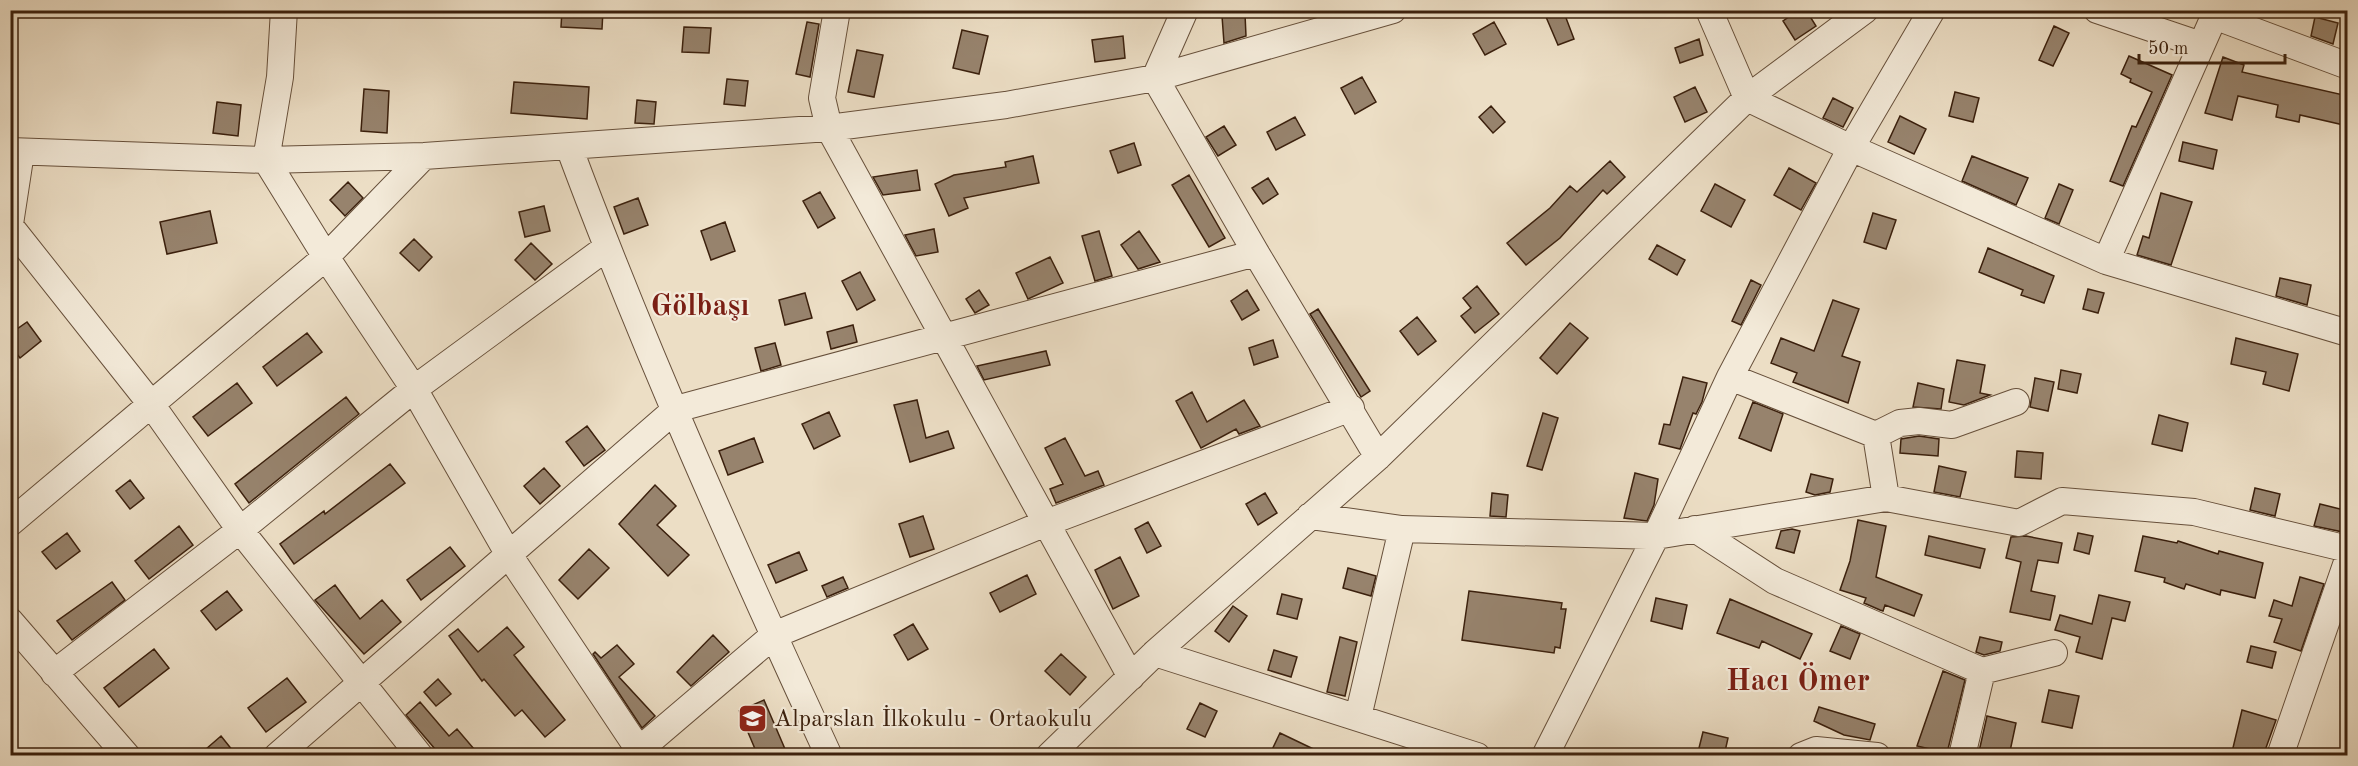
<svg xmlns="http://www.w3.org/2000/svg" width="2358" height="766" font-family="'Old Standard TT',serif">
	<rect width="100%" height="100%" fill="#ecdec5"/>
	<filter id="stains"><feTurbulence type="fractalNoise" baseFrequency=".00333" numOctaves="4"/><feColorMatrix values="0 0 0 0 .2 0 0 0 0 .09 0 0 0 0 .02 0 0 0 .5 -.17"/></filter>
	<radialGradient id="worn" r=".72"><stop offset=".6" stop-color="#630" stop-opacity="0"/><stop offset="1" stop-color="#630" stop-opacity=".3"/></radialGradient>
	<!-- building -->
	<path fill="#97836d" stroke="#3b200d" stroke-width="1.5" d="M562 10H603L602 29 561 27Z
		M1563 10 1574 39 1558 45 1546 17Z
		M1799 10H1806L1816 26 1795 40 1783 21Z
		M1245 14 1246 36 1224 43 1222 16Z
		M2315 17 2338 23 2333 44 2311 36Z
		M807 22 819 24 810 77 796 74Z
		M1494 22 1506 44 1485 55 1473 34Z
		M2054 26 2069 33 2053 66 2039 60Z
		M684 27 711 28 709 53 682 52Z
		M962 30 988 36 979 74 953 68Z
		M1123 36 1125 58 1095 62 1092 40Z
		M1699 39 1703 55 1680 63 1675 48Z
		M857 50 883 55 874 97 848 92Z
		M2129 56 2172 75 2123 186 2110 181 2132 126 2136 127 2152 92 2130 82 2131 79 2121 74Z
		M2223 57 2244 65 2242 72 2348 96V126L2300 115 2299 122 2276 117 2278 105 2238 96 2232 120 2205 113Z
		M1362 77 1376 102 1355 114 1341 88Z
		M727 79 748 81 745 106 724 104Z
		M514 82 589 87 587 119 511 113Z
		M1695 87 1707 112 1685 122 1674 97Z
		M364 89 389 91 387 133 361 131Z
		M1955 92 1979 98 1973 122 1949 116Z
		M1833 98 1853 108 1843 127 1823 118Z
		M637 100 656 102 654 124 635 123Z
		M217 102 241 105 238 136 213 133Z
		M1491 106 1505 122 1493 133 1479 117Z
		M1900 116 1926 129 1914 154 1888 142Z
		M1295 117 1305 135 1276 150 1267 132Z
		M1224 126 1236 145 1218 156 1206 137Z
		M2183 142 2217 150 2213 169 2179 161Z
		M1134 143 1141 165 1118 173 1110 151Z
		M1033 156 1039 183 964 198 968 208 949 216 935 184 954 175 1006 167 1005 162Z
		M1972 156 2028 178 2016 205 1962 181Z
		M1610 161 1625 177 1607 194 1603 190 1560 238 1526 265 1507 243 1550 208 1570 186 1577 192Z
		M1789 168 1816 183 1801 210 1774 195Z
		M917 170 920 190 883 195 873 177Z
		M1189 175 1225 238 1209 247 1172 185Z
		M1268 178 1278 194 1263 204 1252 188Z
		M348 182 363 198 345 216 330 200Z
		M1715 184 1745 200 1731 227 1701 211Z
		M2059 184 2073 190 2059 224 2045 218Z
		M820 192 835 218 818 228 803 201Z
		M2161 193 2192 202 2171 265 2137 255 2143 236 2149 238Z
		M638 198 648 225 624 234 614 207Z
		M544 206 550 231 525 237 519 212Z
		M210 211 217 243 167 254 160 222Z
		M1873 213 1896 220 1886 249 1864 242Z
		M725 222 735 251 711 260 701 231Z
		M934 229 938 252 916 256 905 235Z
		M1099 231 1112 276 1095 281 1082 236Z
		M1139 231 1160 262 1138 269 1121 245Z
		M414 239 432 257 419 271 400 253Z
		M531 243 552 264 535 280 515 260Z
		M1657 245 1685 260 1677 275 1649 259Z
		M1988 248 2054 276 2044 303 2021 295 2023 290 1979 272Z
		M1050 257 1063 283 1028 299 1016 273Z
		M860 272 875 300 857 310 842 281Z
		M2280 278 2311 285 2307 305 2276 296Z
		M1751 280 1761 285 1741 325 1732 321Z
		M1477 286 1499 314 1475 333 1461 316 1471 308 1463 298Z
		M2088 289 2104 293 2098 313 2083 309Z
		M979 290 989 305 975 313 966 299Z
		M1247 290 1259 310 1242 320 1231 301Z
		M805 293 812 318 785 325 779 300Z
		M1833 300 1859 309 1842 356 1860 362 1848 403 1793 382 1797 373 1771 363 1781 338 1814 351Z
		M1318 309 1370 391 1361 397 1310 314Z
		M1417 317 1436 341 1418 355 1400 331Z
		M27 322 41 341 20 358 10 345V334Z
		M1570 323 1588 338 1557 374 1540 358Z
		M853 325 857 342 831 349 827 332Z
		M307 333 322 352 277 386 263 367Z
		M2236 338 2298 354 2289 391 2263 384 2266 372 2231 364Z
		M1273 340 1278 357 1254 365 1249 348Z
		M775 343 781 365 761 371 755 348Z
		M1046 351 1050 365 984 380 977 366Z
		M1957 360 1985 365 1980 393 1990 395 1964 405 1949 402Z
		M2061 370 2081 374 2077 393 2058 389Z
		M1683 377 1707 383 1702 402 1696 414 1693 413 1680 449 1659 444 1664 424 1670 425Z
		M2035 378 2054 382 2048 411 2030 407Z
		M237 383 252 403 208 436 193 417Z
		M1918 383 1944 389 1941 409 1913 407Z
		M1192 392 1207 422 1244 400 1260 426 1239 434 1236 429 1201 448 1176 401Z
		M346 397 359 414 249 503 235 484Z
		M917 400 926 438 948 431 954 448 910 462 894 405Z
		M1753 402 1783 414 1771 451 1739 438Z
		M829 412 840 436 814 449 802 424Z
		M1543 413 1558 418 1542 470 1527 466Z
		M2159 415 2188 423 2182 451 2152 444Z
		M587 426 605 450 584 466 566 442Z
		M1919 436 1939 439 1938 456 1900 453 1901 439Z
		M754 438 763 462 728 475 719 451Z
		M1065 438 1085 476 1098 471 1104 485 1056 503 1050 489 1063 484 1045 448Z
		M2017 451 2043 453 2041 479 2015 477Z
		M390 464 405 483 294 564 280 544 324 511 325 514Z
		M1939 466 1966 472 1960 497 1934 492Z
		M544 468 560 486 540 504 524 486Z
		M1635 473 1658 479 1654 505 1647 521 1624 518Z
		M1811 474 1833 479 1830 492 1815 495 1806 492Z
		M130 480 144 498 130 509 116 491Z
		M655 485 676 506 657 525 689 555 668 576 619 524Z
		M2255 488 2280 494 2275 516 2250 510Z
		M1265 493 1277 513 1258 525 1246 504Z
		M1492 493 1508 495 1506 517 1490 516Z
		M2320 504 2348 511 2343 532 2314 526Z
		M923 516 934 549 910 557 899 524Z
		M1858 520 1886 526 1876 577 1922 595 1914 616 1885 605 1883 611 1880 610 1864 603 1866 598 1840 590 1850 561Z
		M1148 522 1161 546 1147 553 1135 529Z
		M179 526 193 545 149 579 135 561Z
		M1792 529 1800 531 1794 553 1776 548 1781 531Z
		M67 533 80 551 56 569 42 552Z
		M2078 533 2093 536 2089 554 2074 550Z
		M1929 536 1985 549 1980 568 1925 555Z
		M2026 536 2062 543 2058 563 2038 560 2031 591 2055 596 2050 620 2010 612 2021 562 2006 558 2011 537Z
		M2143 536 2177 543 2178 541 2218 554 2219 551 2263 563 2255 598 2221 590 2220 595 2186 584 2184 589 2164 582 2165 578 2135 571Z
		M450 547 465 566 421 600 407 580Z
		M589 549 609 568 578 599 559 580Z
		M799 552 807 570 776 583 768 565Z
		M1120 557 1139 596 1113 609 1095 570Z
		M1348 568 1376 576 1371 596 1343 588Z
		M1027 575 1036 594 1000 612 990 593Z
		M843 577 848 588 827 597 822 586Z
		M2300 577 2324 584 2301 651 2274 642 2282 619 2269 616 2274 600 2292 606Z
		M112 582 125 600 72 640 57 621Z
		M335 585 360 619 382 600 401 622 364 654 315 600Z
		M227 591 242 610 216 630 201 611Z
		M1469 591 1562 603 1561 609H1566L1560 648 1555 647 1554 653 1462 640Z
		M1282 594 1302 599 1297 619 1277 614Z
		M2099 595 2130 602 2125 621 2112 618 2102 659 2076 652 2080 637 2055 630 2060 615 2092 624Z
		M1656 598 1687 605 1682 629 1651 621Z
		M1730 599 1812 634 1800 659 1762 641 1759 648 1717 633Z
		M1233 606 1247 616 1229 642 1215 631Z
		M913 624 928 649 908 660 894 635Z
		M1841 626 1860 634 1850 659 1830 651Z
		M507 627 524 647 514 655 565 720 545 737 522 710 515 716 484 679 482 681 449 636 458 629 478 652Z
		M713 635 729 652 691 686 677 672Z
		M1340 637 1357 642 1345 696 1327 692Z
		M1980 637 2002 642 2000 651 1984 655 1976 652Z
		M617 645 634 664 619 677 655 716 642 728 593 654 595 652 601 658Z
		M2251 646 2276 652 2272 668 2247 662Z
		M154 649 169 668 119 707 104 688Z
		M1274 650 1297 657 1291 677 1268 670Z
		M1061 654 1086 677 1070 695 1045 671Z
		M1943 671 1965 680 1947 753 1917 746Z
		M287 678 306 702 266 732 248 708Z
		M438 679 451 694 436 706 424 692Z
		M2049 690 2079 696 2072 728 2042 722Z
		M764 700 788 756H758L739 711Z
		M420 702 449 736 457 729 480 756H441L406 715Z
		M1200 703 1217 711 1205 737 1187 729Z
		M1819 707 1875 724 1870 740 1844 735 1814 721Z
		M2242 710 2276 720 2263 756H2244L2232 752Z
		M1987 716 2016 723 2009 756H1978Z
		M1703 732 1728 738 1724 756H1697Z
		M1280 733 1328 756H1269Z
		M221 736 237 756H198Z"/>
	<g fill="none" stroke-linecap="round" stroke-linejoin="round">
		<defs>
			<path id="minor" d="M284 10 280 77 266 160 326 257 414 389 509 555 643 756
				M837 10 822 98 829 128 1131 677
				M1185 10 1155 78 1256 253 1378 457
				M1709 10 1747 98 1851 148 2106 261 2348 333
				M2097 10 2201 45
				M2214 16 2348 66
				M569 147C646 354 737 556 829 756
				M10 151 266 160 424 156 829 128 1006 105 1155 78 1393 10
				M10 224 21 152
				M10 226 151 404 240 530 420 756
				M2106 261 2217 10
				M1730 377 1876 435 1886 498
				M1876 435 1900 423 1919 421 1952 425 2016 402
				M1310 516 1402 529 1656 536 1886 498 2019 523 2062 501 2194 512 2348 549
				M10 523 326 257 424 156
				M1695 529 1775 581 1982 671 2054 653
				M10 621 127 756
				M1155 653 1477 756
				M54 673 240 530 414 389 606 248
				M1358 717 1402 529
				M277 756 676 409 1256 253
				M632 756 774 635 1046 523 1351 408
				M1049 756 1155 653 1378 457 1747 98 1865 10
				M1545 756 1656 536 1730 377 1851 148 1932 10
				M1801 756 1816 750 1877 756
				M1962 756 1982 671
				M2280 756 2348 559"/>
		</defs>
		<!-- minor casing -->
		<use href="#minor" stroke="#67503b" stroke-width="28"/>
		<!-- minor -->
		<use href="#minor" stroke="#f3ead9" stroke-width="26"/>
	</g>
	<!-- icons -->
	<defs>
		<symbol id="school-square" viewBox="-11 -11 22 22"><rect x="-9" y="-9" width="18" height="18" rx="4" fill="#8f2418" stroke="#f3ead9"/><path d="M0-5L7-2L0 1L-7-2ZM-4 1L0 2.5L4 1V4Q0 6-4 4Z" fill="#fff"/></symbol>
	</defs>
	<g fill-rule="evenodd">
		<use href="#school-square" x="736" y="702" width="33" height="33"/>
	</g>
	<g text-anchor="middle" stroke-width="4.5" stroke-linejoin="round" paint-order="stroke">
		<!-- poi labels -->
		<g font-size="24" fill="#3b200d" stroke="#f3ead9" text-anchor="start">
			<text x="774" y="726">Alparslan İlkokulu - Ortaokulu</text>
		</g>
		<!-- district labels -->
		<g font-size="30" font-weight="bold" fill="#7a1f14" stroke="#f3ead9">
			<text x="700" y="315">Gölbaşı</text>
			<text x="1798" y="690">Hacı Ömer</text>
		</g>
	</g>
	<!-- margin -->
	<rect width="2358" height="766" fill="none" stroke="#ecdec5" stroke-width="36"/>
	<rect x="12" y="12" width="2334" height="742" fill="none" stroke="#3b200d" stroke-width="3"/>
	<rect x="18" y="18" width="2322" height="730" fill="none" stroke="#3b200d" stroke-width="1.5"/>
	<!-- scale -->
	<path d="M2139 54v9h146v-9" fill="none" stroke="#3b200d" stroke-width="3"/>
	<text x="2148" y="54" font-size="18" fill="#3b200d" stroke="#f3ead9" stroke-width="4.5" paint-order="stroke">50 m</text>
	<rect width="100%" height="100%" filter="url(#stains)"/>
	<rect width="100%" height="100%" fill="url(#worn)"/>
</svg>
